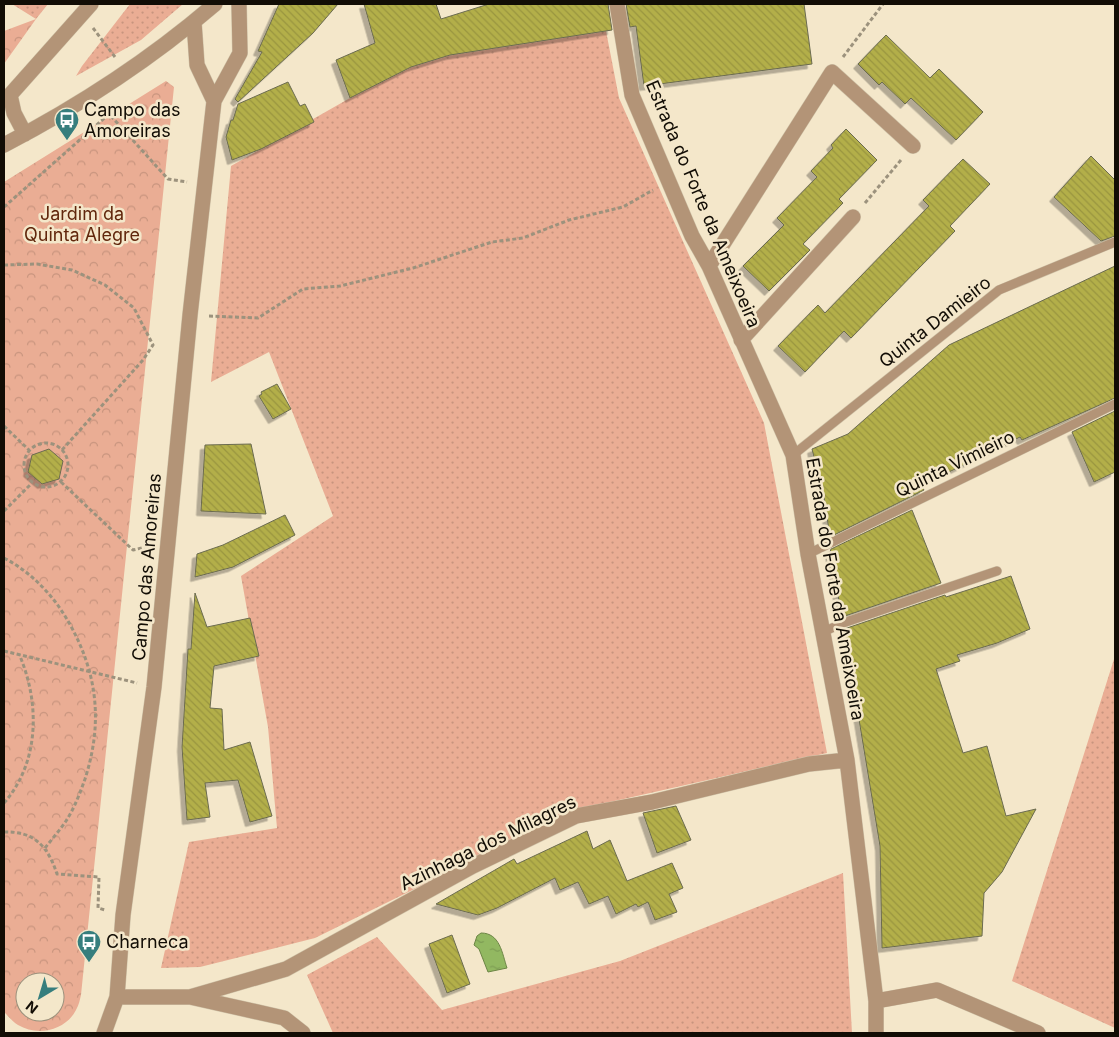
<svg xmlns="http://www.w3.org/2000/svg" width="1119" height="1037" font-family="Inter,sans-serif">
	<defs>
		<pattern id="grass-dots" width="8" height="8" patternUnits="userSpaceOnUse" patternTransform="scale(1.25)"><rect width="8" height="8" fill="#eaad94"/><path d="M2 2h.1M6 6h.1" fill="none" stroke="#c8947e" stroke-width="1.8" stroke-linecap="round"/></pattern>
		<pattern id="park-crowns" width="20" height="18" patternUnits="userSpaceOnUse" patternTransform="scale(1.25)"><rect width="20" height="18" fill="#eaad94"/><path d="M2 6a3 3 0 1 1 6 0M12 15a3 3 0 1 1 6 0" fill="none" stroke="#c8947e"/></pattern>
		<pattern id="water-ripples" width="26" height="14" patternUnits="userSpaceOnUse" patternTransform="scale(1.25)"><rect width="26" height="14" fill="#92b861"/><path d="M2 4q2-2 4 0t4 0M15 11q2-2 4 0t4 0" fill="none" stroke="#7d9d53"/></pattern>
		<pattern id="building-back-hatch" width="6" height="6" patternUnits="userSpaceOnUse" patternTransform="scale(1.25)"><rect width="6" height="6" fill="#b3af4a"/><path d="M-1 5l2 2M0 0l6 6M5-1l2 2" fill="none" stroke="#99953f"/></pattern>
		<filter id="shadow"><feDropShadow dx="-4.5" dy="4.5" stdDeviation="0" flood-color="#0004"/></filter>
	</defs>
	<rect width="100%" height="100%" fill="#f4e7ca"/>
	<!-- grass -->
	<path fill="url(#grass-dots)" d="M12 4H48L36 19Z
		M130 4H183L141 40 76 76 82 66Z
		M606 31 619 98 764 423 827 753 575 810 315 938 200 967 161 968 189 842 277 828 268 727 241 576 333 516 269 352 211 382 231 166 350 98 411 67 450 55Z
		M1115 656V1028L1012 981Z
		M843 873 852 1033H333L307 975 377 937 442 1010 620 961Z"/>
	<!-- park -->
	<path fill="url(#park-crowns)" fill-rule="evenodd" d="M36 19 6 61 4 64V31Z
		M166 81 174 87 81 995C80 999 79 1005 76 1010 66 1030 38 1037 18 1025 13 1022 8 1016 4 1012V182ZM25 982H55V1012H25Z"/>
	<!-- water -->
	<path fill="url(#water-ripples)" stroke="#6c8545" d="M481 933C500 933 502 953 507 968L488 972 479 949 474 945 477 936Z"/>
	<!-- building -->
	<path fill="url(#building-back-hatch)" stroke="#6b6b50" filter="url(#shadow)" d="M279 4H338L313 33 238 102 235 99 262 52 258 51Z
		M364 4H436L441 19 489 4H608L612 30 450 55 411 67 350 98 336 60 375 43Z
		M626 4H804L812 64 644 86 636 26 630 27Z
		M886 35 930 78 939 69 983 112 956 140 911 98 905 104 882 82 879 85 858 64Z
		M288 82 300 106 305 104 314 122 261 149 232 160 226 137 231 120H233L238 104Z
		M846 129 877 160 839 199 843 203 803 244 810 250 769 291 743 266 784 225 777 218 817 177 811 171 833 148 831 145Z
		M1091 156 1115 180V236L1101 241 1054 197Z
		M963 159 990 184 950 226 955 231 851 338 844 331 805 372 778 346 818 305 825 313 929 206 923 200Z
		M1115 266V398L1022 440 1020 437 953 470 921 485 924 490 830 537 824 497 812 449 848 434 949 345Z
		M277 384 291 409 273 419 259 396 262 394 261 392Z
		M1115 411V472L1094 482 1072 432Z
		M251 444 266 514 201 511 205 445Z
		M49 449 63 461 59 479 42 484 28 472 32 455Z
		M912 510 941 583 842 617 830 552 831 549Z
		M285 515 295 535 233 567 195 577 197 554 223 545Z
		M1011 576 1030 629 997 643 957 655 960 661 936 669 963 753 987 746 1006 816 1036 809 1002 872 984 893 982 936 882 948 880 846 844 629 945 595 946 597Z
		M195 593 207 627 250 618 259 656 214 666 210 708 222 709 224 750 250 742 272 816 250 822 238 780 205 783 210 817 187 820 182 747 188 649H191Z
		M676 806 691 840 657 853 643 813Z
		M587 831 593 849 610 840 627 881 672 863 683 888 669 894 677 912 655 920 648 902 638 907 636 904 616 914 608 896 589 904 578 882 560 890 555 878 497 908 478 915 436 904 514 859 517 864Z
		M452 935 470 984 447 993 429 944Z"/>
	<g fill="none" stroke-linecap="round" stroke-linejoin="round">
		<defs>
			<path id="lane" d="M793 455 999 290 1115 242
				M808 554 1115 404
				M823 632 843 623 997 571"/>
			<path id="street" d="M617 4 632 95 692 236 709 266 793 455 808 554 847 760 876 1001V1033
				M194 22 197 65 214 101
				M25 134 14 113 10 95 91 4
				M4 145C79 106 151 59 215 4
				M709 266 832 72 913 146
				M741 340 853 217
				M117 997H190L284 1018 303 1033
				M190 997 286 969 473 866 576 816 652 802 809 764 847 760
				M876 1001 937 990 1038 1033
				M104 1033 117 997 123 915 154 687 190 315 214 101 240 53 239 4"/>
		</defs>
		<!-- lane casing -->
		<use href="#lane" stroke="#d0c4aa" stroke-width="10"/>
		<!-- street casing -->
		<use href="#street" stroke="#d0c4aa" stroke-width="16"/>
		<!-- path -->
		<path stroke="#9c927d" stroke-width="3" stroke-dasharray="4 2.5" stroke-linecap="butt" d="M93 28 115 57
			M843 57 883 4
			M865 203 901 160
			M4 207 109 114 168 179 187 182
			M4 265 37 264 72 270 105 285 134 308 153 345 143 360 62 450
			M209 316 258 318 303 289 340 286 413 268 492 242 523 238 569 220 623 207 653 190
			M4 426 29 450
			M24 465a22 22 0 1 1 44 0a22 22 0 1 1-44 0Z
			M61 482 133 550 150 546
			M4 511 32 483
			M4 558C31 572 53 595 68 621 98 673 103 723 85 779 80 793 74 809 66 821 60 830 52 839 45 848
			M4 651 137 683
			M4 803C40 762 40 702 19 654
			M4 832C35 831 48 847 57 874L99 877 98 908 105 910"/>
		<!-- lane -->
		<use href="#lane" stroke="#b39477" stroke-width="9"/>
		<!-- street -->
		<use href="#street" stroke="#b39477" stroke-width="15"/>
	</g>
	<!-- icons -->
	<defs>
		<symbol id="bus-pin" viewBox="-11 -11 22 30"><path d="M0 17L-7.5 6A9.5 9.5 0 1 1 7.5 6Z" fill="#367e7d" stroke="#f4e7ca"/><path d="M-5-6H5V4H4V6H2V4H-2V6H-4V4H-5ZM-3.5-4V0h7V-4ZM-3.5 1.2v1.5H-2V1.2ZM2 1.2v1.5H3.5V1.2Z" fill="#fff"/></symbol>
	</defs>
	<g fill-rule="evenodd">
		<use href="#bus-pin" x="53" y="106" width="28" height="38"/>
		<use href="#bus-pin" x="75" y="928" width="28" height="38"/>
	</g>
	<g text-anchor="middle" stroke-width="5" stroke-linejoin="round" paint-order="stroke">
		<!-- poi labels -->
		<g font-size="18" fill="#120d05" stroke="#f4e7ca" text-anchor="start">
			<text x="84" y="116">Campo das<tspan x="84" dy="21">Amoreiras</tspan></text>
			<text x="106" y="948">Charneca</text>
		</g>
		<!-- street labels -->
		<g font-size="18" fill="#120d05" stroke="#f4e7ca">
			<text transform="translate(703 204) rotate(67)" y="6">Estrada do Forte da Ameixoeira</text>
			<text transform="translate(935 322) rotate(-38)" y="6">Quinta Damieiro</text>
			<text transform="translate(955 464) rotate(-26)" y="6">Quinta Vimieiro</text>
			<text transform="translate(147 567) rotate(-85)" y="6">Campo das Amoreiras</text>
			<text transform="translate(835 589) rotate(80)" y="6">Estrada do Forte da Ameixoeira</text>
			<text transform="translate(488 843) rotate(-26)" y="6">Azinhaga dos Milagres</text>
		</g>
		<!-- park labels -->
		<g font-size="18" fill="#61270c" stroke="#f4e7ca">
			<text x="82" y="220">Jardim da<tspan x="82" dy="21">Quinta Alegre</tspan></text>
		</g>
	</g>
	<!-- border -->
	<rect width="1119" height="1037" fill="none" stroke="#120d05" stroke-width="10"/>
	<!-- north arrow -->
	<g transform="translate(40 997) rotate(218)"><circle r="24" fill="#f4e7ca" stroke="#9a907b"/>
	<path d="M0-4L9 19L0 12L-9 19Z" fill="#367e7d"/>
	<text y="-8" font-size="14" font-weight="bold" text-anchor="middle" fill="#120d05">N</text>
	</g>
</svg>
